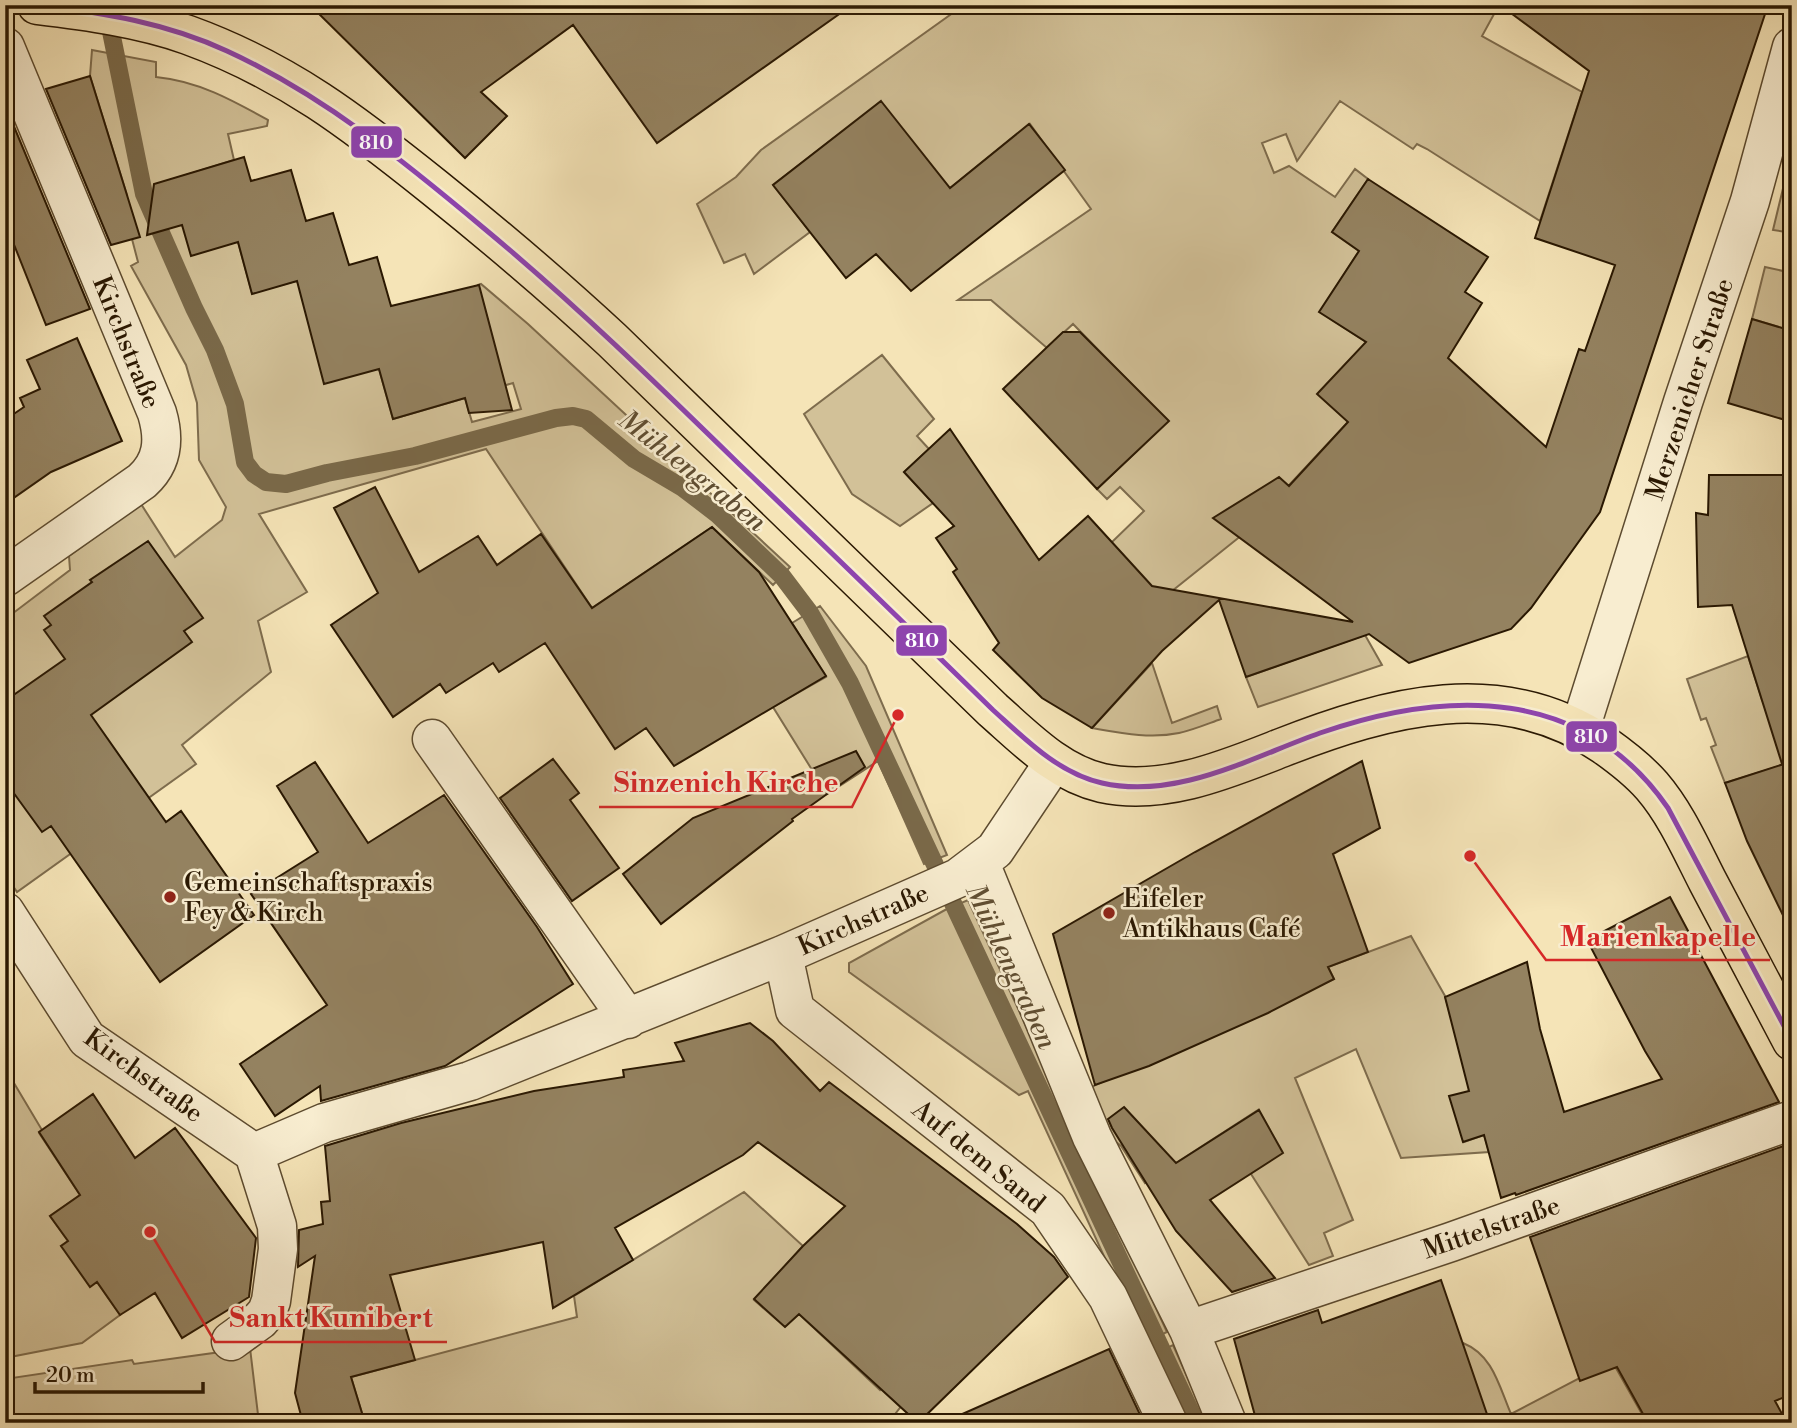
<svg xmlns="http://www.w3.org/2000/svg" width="1797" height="1428" font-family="'Libre Bodoni',serif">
	<rect width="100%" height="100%" fill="#f5e4b7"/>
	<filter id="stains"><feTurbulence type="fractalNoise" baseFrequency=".00286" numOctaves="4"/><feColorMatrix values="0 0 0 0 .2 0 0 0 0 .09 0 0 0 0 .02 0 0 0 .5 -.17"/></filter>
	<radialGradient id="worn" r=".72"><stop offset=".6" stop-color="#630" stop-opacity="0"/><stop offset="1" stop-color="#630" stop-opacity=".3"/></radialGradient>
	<!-- green -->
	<path fill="#d2c198" stroke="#7e6c4d" stroke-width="2" d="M964 5H1499L1482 36 1582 92 1540 221 1427 149 1417 144 1413 149 1340 101 1297 161 1286 134 1262 143 1274 173 1289 166 1335 197 1355 169 1368 179 1332 232 1359 251 1320 312 1366 342 1348 422 1264 512 1267 515 1137 619 1112 542 1144 511 1120 487 1107 499 1097 489 1140 448 1152 405 1073 324 1047 348 991 300H958L1091 209 1030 124 928 206 881 102 773 185 810 232 754 274 745 254 724 263 697 204 736 177 761 150Z
		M92 50 156 62V77C198 81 232 100 268 120L267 126 228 134 234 160 170 180 238 242 252 293 329 272 379 369 393 419 465 398 472 422 521 409 513 383 489 390V325L478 285 481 284 528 324 790 567 773 585 712 527 592 608 486 449 259 514 307 592 258 621 271 672 182 745 196 764 17 892 5 874V616L8 617 70 570 69 556 141 504 175 557 222 520 226 507 199 460 197 403 186 365 131 266 138 262 121 197 127 195 90 76Z
		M1792 151V233L1773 230Z
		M1765 267 1792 273V331L1752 319Z
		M882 355 934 419 917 436 929 449 904 472 933 503 900 526 852 494 804 414Z
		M820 606 866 666 947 855 924 864 878 761 827 794 773 707 826 677 792 623Z
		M1365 635 1382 665 1258 707 1246 677Z
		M1748 656 1762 700 1792 762 1725 783 1711 747 1716 745 1706 718 1701 720 1687 679Z
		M1152 663 1172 723 1217 706 1221 719C1207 724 1193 730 1179 733 1150 739 1121 733 1092 728Z
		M968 900 1167 1332 1144 1343 1028 1091 1019 1095 849 972V963L945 910Z
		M1411 936 1445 996 1471 1090 1464 1142 1484 1135 1489 1152 1401 1158 1356 1049 1295 1078 1353 1220 1324 1233 1333 1256 1309 1265 1251 1174 1258 1110 1145 1183 1121 1146 1101 1130 1091 1087 1334 979 1328 967Z
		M5 1068 42 1130 39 1133 80 1195 50 1216 68 1241 61 1246 97 1282 120 1315 82 1343 5 1358Z
		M744 1192 803 1246 754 1300 785 1327 799 1314 880 1390 911 1356 906 1400 888 1423H365L351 1377 577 1317 574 1296Z
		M1463 1343C1493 1355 1499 1386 1511 1414L1612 1361 1647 1423H1425Z
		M1173 1345 1208 1423H1181L1150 1356Z
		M250 1348 259 1423H5V1379L132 1360 134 1364Z"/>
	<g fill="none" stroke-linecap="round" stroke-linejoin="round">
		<!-- stream -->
		<path stroke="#7a6949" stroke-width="18" d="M107 12 144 194 194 308 215 350 235 404 245 462 254 474 266 482 286 484 327 473 415 456 556 418 573 416 586 419 634 459 683 488 717 514 782 576 810 613 850 683 1196 1423"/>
	</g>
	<!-- building -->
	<path fill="#948260" stroke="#2a1802" stroke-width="2" d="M310 5H852L657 143 573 25 481 92 507 116 465 158Z
		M1500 5H1768L1600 512 1531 608 1511 629 1409 663 1369 634 1246 677 1219 600 1162 651 1092 728 1042 698 993 650 999 643 953 572 957 569 936 538 954 526 904 472 950 429 1039 560 1088 516 1152 586 1353 622 1213 518 1279 477 1289 486 1348 422 1317 394 1366 342 1319 312 1359 251 1332 232 1368 179 1488 257 1465 292 1482 303 1448 358 1546 447 1579 349 1585 351 1615 265 1535 238 1589 71Z
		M90 76 140 237 111 245 46 89Z
		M881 101 950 188 1029 124 1065 170 911 291 876 254 846 278 773 185Z
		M5 105 90 309 46 325 5 222Z
		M244 157 251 181 291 170 306 221 333 213 349 265 377 257 391 306 479 285 512 410 469 413 465 398 393 419 379 369 324 384 297 281 252 294 238 242 191 256 182 225 147 235 154 184Z
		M1752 319 1792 331V422L1728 403Z
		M1063 332H1080L1169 421 1097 489 1003 389Z
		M77 338 122 441 51 472 5 504V420L24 407 20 398 40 389 27 360Z
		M1709 475H1792V934L1747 841 1725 783 1790 762 1782 764 1732 605 1698 607 1696 513 1708 515Z
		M375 487 419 572 478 536 497 565 541 534 592 608 712 527 759 572 826 676 674 766 646 728 615 749 545 643 499 672 493 663 446 693 440 684 393 717 331 625 378 593 334 508Z
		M148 541 203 618 184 631 192 642 91 715 166 822 181 811 254 915 160 982 51 826 42 832 5 781V701L65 659 44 630 51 625 44 616 92 582 90 580Z
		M856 751 865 767 792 819 793 821 661 924 623 874 693 818Z
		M553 759 579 793 570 800 619 868 572 901 500 798Z
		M1362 761 1380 828 1333 854 1368 952 1328 967 1334 979 1268 1013 1149 1066 1095 1085 1053 934 1195 852Z
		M315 762 368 843 444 795 537 927 573 984 445 1066 321 1101 320 1086 275 1116 240 1064 327 1005 251 894 318 852 277 786Z
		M1670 897 1779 1102 1516 1195 1515 1193 1501 1198 1484 1135 1463 1142 1449 1096 1469 1091 1445 997 1527 962 1540 1029 1564 1112 1662 1079 1645 1051 1587 940Z
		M750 1023 773 1041 820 1091 829 1082 1017 1224 1054 1257 1068 1277 918 1423 799 1314 785 1327 754 1299 803 1246 845 1206 758 1142 743 1155 615 1228 633 1260 553 1308 543 1242 390 1275 415 1360 351 1377 365 1423H303L295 1393 315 1256 298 1267 299 1230 323 1224 321 1202 330 1201 325 1146 401 1123 534 1091 624 1077 623 1070 684 1061 675 1043Z
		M93 1094 135 1158 175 1128 256 1238 249 1297 182 1338 155 1293 120 1315 97 1282 90 1287 61 1246 68 1241 50 1216 80 1195 39 1132Z
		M1124 1107 1176 1163 1259 1110 1283 1153 1210 1200 1275 1278 1232 1292 1176 1231 1112 1128 1108 1119Z
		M1792 1143V1394L1775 1401 1787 1423H1648L1617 1367 1580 1381 1530 1237Z
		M1441 1280 1490 1423H1257L1234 1339 1318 1310 1322 1323Z
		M1109 1349 1144 1423H942Z"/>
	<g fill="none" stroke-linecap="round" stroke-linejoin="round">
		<defs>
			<path id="minor" d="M5 47 157 413C165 440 163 462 142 481L5 577
				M432 739 628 1019
				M980 863 1092 1137 1189 1330 1227 1423
				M5 912 87 1039 254 1153 277 1226 278 1249 271 1301 267 1312 260 1320 231 1341
				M783 955 795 1010 1048 1209 1108 1297 1168 1423
				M254 1153 324 1123 470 1081 783 955 958 878 995 850 1054 762
				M1189 1330 1451 1242 1792 1120"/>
			<path id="tertiary" d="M1580 729 1683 402 1750 201 1792 47"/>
			<path id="primary" d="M37 5C87 11 140 18 188 35 287 71 354 123 435 188 496 237 555 287 612 340L993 710C1026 739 1058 773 1102 783 1163 796 1225 770 1281 748 1388 706 1502 675 1604 745 1621 757 1638 770 1652 786 1676 814 1691 849 1708 882 1736 935 1764 988 1792 1041"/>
		</defs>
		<!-- minor casing -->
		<use href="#minor" stroke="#5d4b2f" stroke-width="41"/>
		<!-- tertiary casing -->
		<use href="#tertiary" stroke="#5d4b2f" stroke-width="41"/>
		<!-- primary casing -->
		<use href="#primary" stroke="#2a1802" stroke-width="41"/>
		<!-- minor -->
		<use href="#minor" stroke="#f8edd0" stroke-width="38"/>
		<!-- tertiary -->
		<use href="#tertiary" stroke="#f8edd0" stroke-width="38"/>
		<!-- primary -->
		<use href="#primary" stroke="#f5e4b7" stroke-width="38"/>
		<defs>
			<path id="bus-1" d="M39 5C104 13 167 23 227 51 323 95 405 162 486 230 575 304 657 384 740 465 825 546 909 628 993 710 1025 739 1058 773 1102 783 1177 800 1252 757 1320 733 1447 689 1584 686 1668 808L1792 1041"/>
		</defs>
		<!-- bus-1 casing -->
		<use href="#bus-1" stroke="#f8edd0" stroke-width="10"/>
		<!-- bus-1 -->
		<use href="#bus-1" stroke="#8e44ad" stroke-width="5"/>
	</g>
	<!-- markers -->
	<g fill="#8f2418" stroke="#f8edd0" stroke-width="2.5">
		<circle cx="170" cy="897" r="7"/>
		<circle cx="1109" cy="913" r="7"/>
	</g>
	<g text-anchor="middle" stroke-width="5" stroke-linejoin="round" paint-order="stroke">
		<!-- street labels -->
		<g font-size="26" fill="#2a1802" stroke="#f8edd0">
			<text transform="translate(127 342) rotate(68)" y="9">Kirchstraße</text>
			<text transform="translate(1689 389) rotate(-72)" y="9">Merzenicher Straße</text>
			<text transform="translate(863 919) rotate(-24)" y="9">Kirchstraße</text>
			<text transform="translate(144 1075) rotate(36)" y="9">Kirchstraße</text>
			<text transform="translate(979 1156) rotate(39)" y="9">Auf dem Sand</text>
			<text transform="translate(1491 1227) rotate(-19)" y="9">Mittelstraße</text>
		</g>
		<!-- poi labels -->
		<g font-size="26" fill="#2a1802" stroke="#f8edd0" text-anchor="start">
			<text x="184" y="891">Gemeinschaftspraxis<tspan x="184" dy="30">Fey &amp; Kirch</tspan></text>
			<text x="1123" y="907">Eifeler<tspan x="1123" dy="30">Antikhaus Café</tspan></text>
		</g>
		<!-- water labels -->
		<g font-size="28" font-style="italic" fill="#604e32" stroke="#f8edd0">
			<text transform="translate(693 470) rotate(38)" y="10">Mühlengraben</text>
			<text transform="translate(1012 966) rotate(65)" y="10">Mühlengraben</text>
		</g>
	</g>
	<!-- callouts -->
	<path fill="none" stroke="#d62828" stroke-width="2.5" d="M898 715L852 807H599M1470 856L1546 960H1770M150 1232L215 1342H447"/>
	<g fill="#d62828" stroke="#f8edd0" stroke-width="2.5">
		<circle cx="898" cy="715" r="7"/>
		<circle cx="1470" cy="856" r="7"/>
		<circle cx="150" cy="1232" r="7"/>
	</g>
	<g font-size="28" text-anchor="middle" font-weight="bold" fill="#d62828" stroke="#f8edd0" stroke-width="5" stroke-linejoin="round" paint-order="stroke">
		<text x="726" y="792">Sinzenich Kirche</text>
		<text x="1658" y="946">Marienkapelle</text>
		<text x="331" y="1327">Sankt Kunibert</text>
	</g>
	<g stroke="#f8edd0" stroke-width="2.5">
		<rect x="350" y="125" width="53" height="34" rx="7" fill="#8e44ad"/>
		<rect x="895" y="624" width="53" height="33" rx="7" fill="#8e44ad"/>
		<rect x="1565" y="720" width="53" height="33" rx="7" fill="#8e44ad"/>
	</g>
	<g font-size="19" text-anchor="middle" font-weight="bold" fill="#fff">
		<text x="376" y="149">810</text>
		<text x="922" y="647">810</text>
		<text x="1591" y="743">810</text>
	</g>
	<!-- margin -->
	<rect width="1797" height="1428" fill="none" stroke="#f5e4b7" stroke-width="28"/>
	<rect x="7" y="7" width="1783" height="1414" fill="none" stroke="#2a1802" stroke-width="3.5"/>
	<rect x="14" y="14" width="1769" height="1400" fill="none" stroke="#2a1802" stroke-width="2"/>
	<!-- scale -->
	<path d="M35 1382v10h168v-10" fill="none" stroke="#2a1802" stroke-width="3.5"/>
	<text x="46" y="1382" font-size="21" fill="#2a1802" stroke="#f8edd0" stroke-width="5" paint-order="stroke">20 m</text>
	<rect width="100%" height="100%" filter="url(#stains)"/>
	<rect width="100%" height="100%" fill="url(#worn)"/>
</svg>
